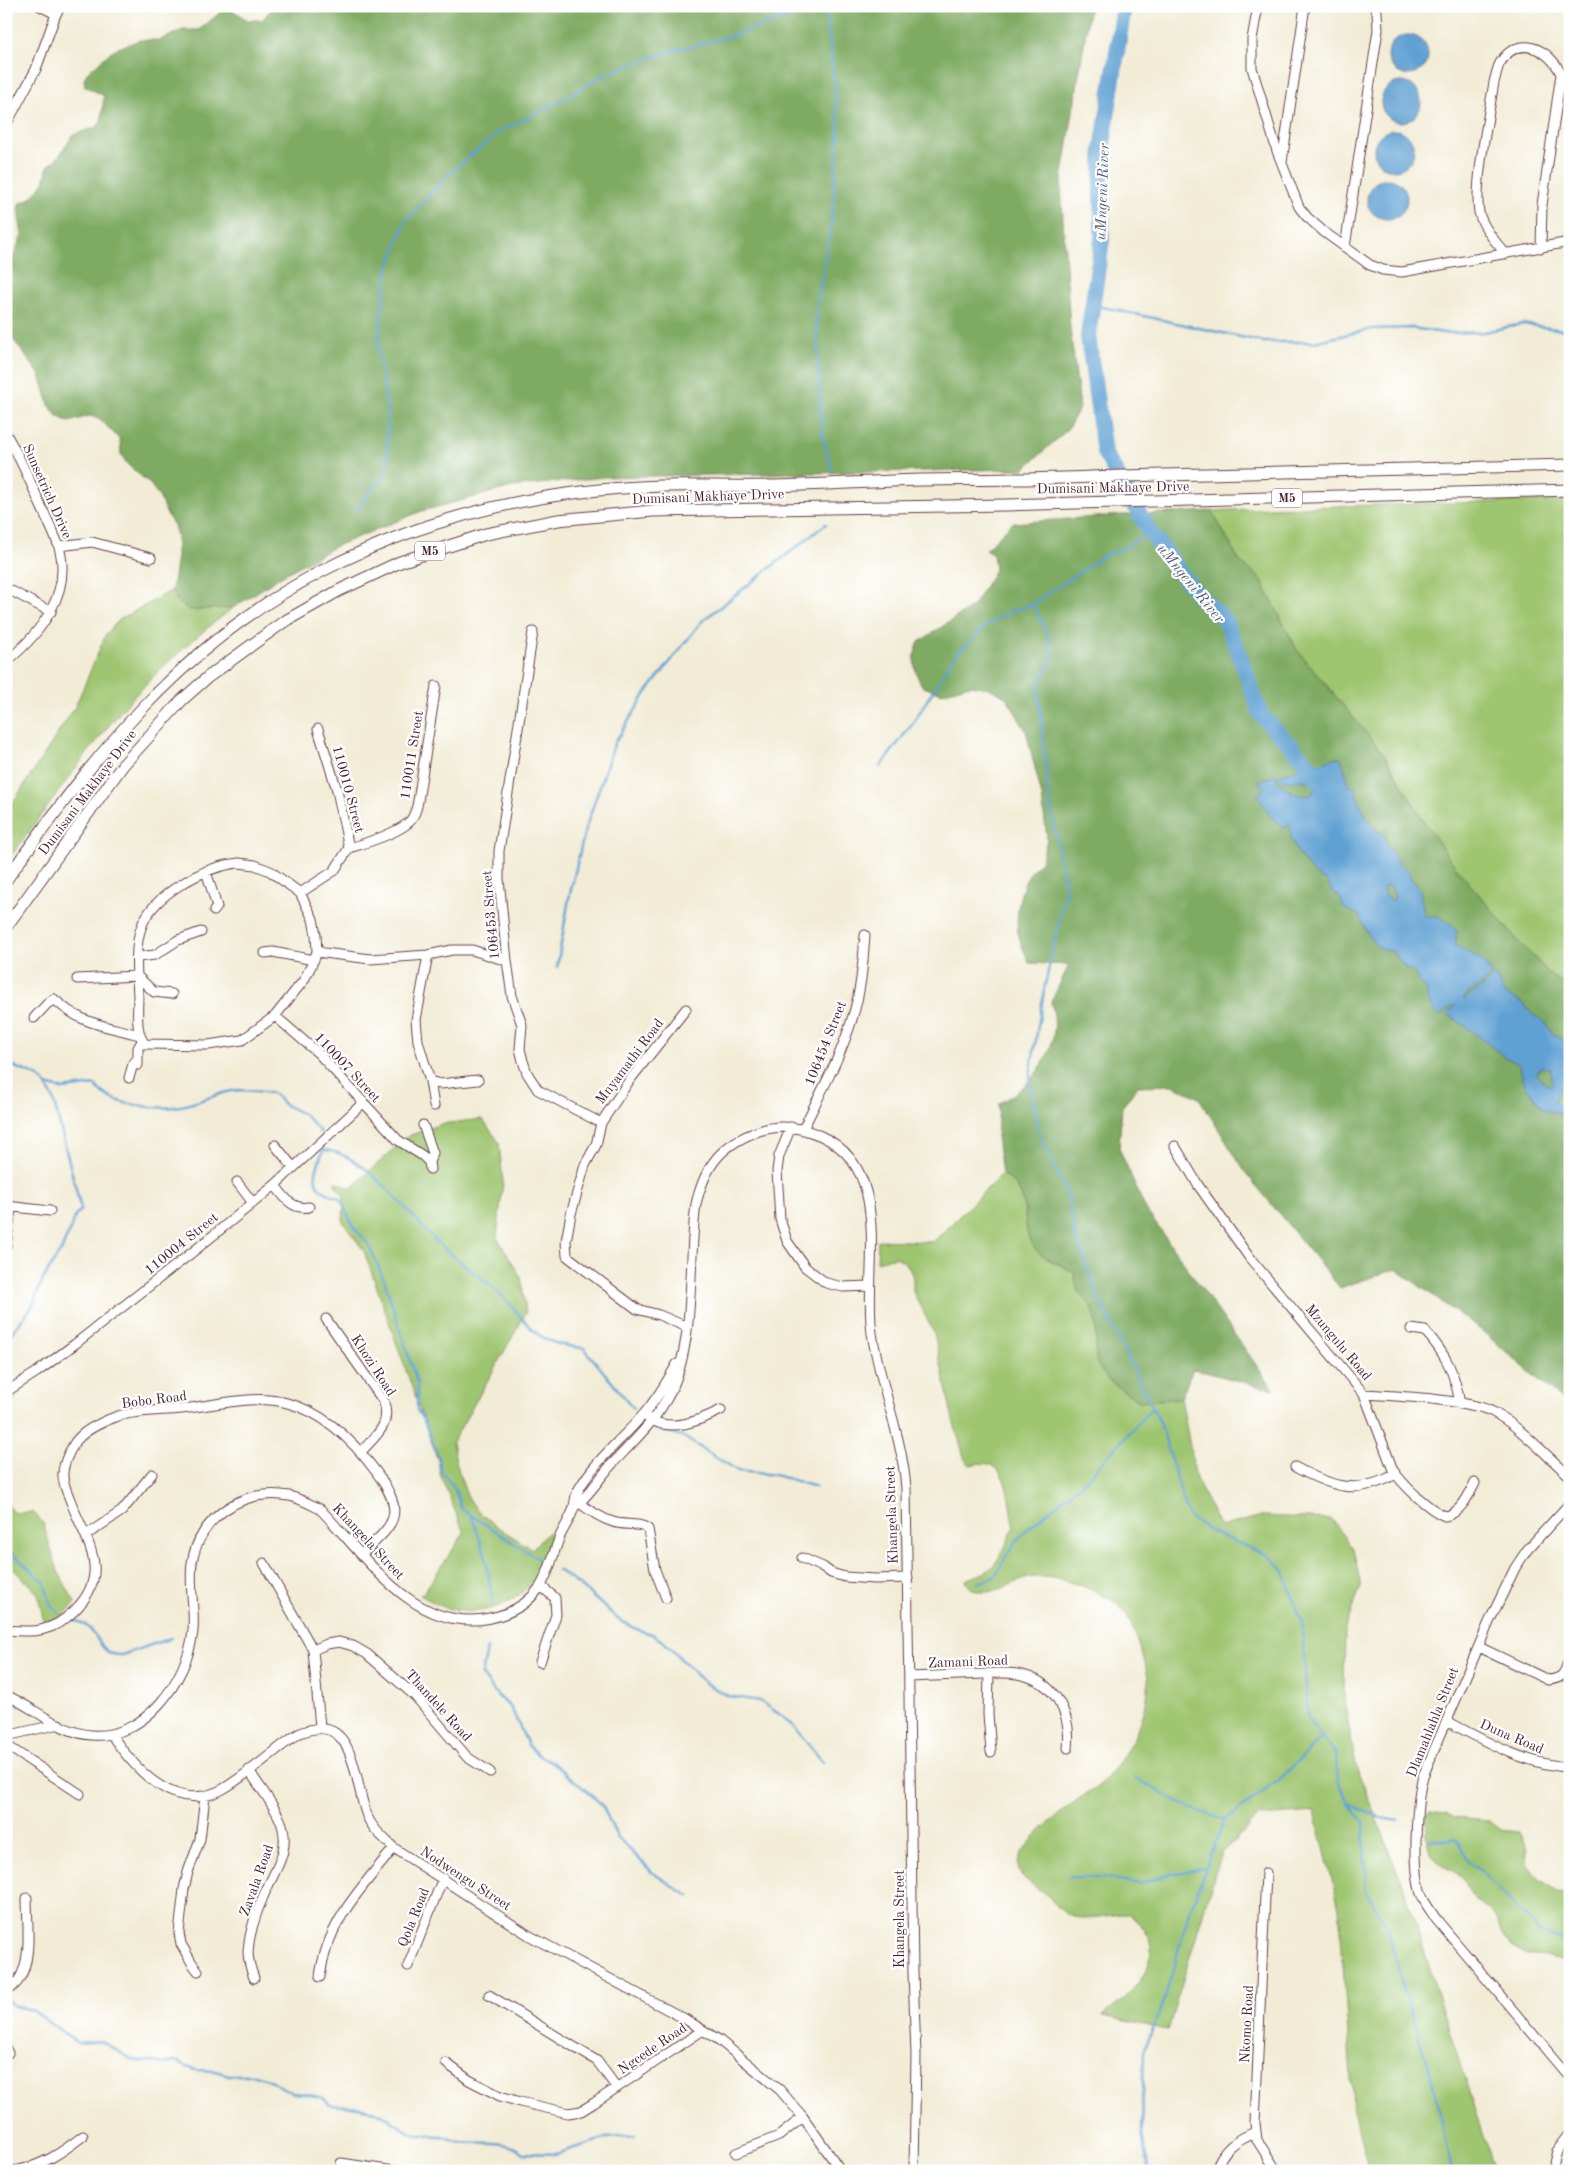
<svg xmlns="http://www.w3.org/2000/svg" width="1576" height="2177" font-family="'Old Standard TT',serif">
	<rect width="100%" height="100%" fill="#fff"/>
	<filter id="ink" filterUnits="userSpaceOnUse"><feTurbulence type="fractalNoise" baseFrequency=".02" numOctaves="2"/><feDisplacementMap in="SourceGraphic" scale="10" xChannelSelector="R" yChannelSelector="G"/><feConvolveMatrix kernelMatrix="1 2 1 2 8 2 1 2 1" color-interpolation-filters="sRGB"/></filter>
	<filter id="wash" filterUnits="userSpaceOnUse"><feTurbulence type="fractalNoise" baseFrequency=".0096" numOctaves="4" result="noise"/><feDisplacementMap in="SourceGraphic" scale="20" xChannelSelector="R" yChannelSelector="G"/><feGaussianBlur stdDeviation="1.12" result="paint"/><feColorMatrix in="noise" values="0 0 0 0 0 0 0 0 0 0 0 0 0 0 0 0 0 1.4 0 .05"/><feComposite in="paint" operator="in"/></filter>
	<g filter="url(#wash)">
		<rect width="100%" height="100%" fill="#f2ecd6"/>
		<!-- green -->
		<path fill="#9ec570" stroke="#74724e" d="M1570 500V988L1549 973 1519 942 1457 869 1423 820 1383 753 1297 650 1260 578 1240 562 1212 511 1268 508Z
			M172 590 173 597 195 611 216 608H233C192 639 154 673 121 711 80 760 44 812 6 863V813L75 707 106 634 119 620Z
			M482 1119 499 1142 503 1182 497 1237 521 1277 526 1313 452 1443C456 1459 459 1477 466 1492 476 1518 510 1534 532 1549L548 1532 552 1538C548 1550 545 1563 538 1574 521 1602 487 1616 455 1610 442 1608 431 1601 420 1595L424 1592 464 1533 440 1474 438 1461 364 1251 343 1222 344 1196 334 1183 337 1182 351 1188 408 1136 441 1124Z
			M1002 1174 1015 1184 1022 1196 1029 1238 1047 1259 1074 1272 1077 1290 1091 1306 1096 1324V1359L1140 1402 1181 1398 1196 1479 1220 1527 1262 1516 1332 1519 1353 1548 1361 1587 1345 1629 1344 1700 1356 1766 1407 1897 1494 2171H1370L1353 2106 1339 1908 1315 1812 1260 1816 1221 1853 1168 2030 1103 2016C1137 1990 1176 1951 1130 1914 1111 1913 1089 1922 1070 1916 1060 1912 1053 1899 1044 1893 1036 1886 1020 1879 1018 1867 1015 1848 1065 1809 1080 1798 1087 1793 1096 1790 1102 1783 1127 1756 1150 1717 1148 1678 1147 1665 1132 1621 1124 1611 1109 1592 1058 1575 1034 1577 1016 1579 1001 1593 983 1592 975 1592 968 1588 966 1580 972 1576 978 1576 984 1573 1000 1564 1007 1542 1014 1527 1009 1511 1010 1470 989 1464 983 1462 976 1464 970 1465L965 1460 953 1420 934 1333 913 1292V1277L909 1268 904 1262 896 1257 877 1262 878 1240 933 1242Z
			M16 1395 6 1425V1398Z
			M6 1502 14 1513 33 1512 43 1523 58 1571 75 1603 65 1614 47 1625 44 1623 38 1594 6 1562 9 1555 6 1551Z
			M1431 1811 1447 1813 1455 1818 1489 1821 1500 1830 1519 1832 1527 1849 1526 1864 1540 1879 1559 1893 1570 1890V1964C1553 1953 1531 1960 1515 1949 1504 1942 1503 1930 1497 1920 1491 1909 1480 1905 1472 1896 1468 1890 1466 1881 1460 1876 1451 1868 1439 1867 1432 1857 1427 1850 1427 1828 1426 1819L1427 1814Z"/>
		<!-- forest -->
		<path fill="#7eaa62" stroke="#646446" d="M274 6H1090L1061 187 1070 328 1080 407 1067 430 1024 469 604 477 512 487 422 511 336 546 283 575 233 608 189 610 178 602 172 590 177 556V536L174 526 165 511 159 496 150 484 127 464 121 454 120 440 99 418 89 416 69 422 57 416 49 405 40 375 6 330V275L22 235 18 211 19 204 32 197 44 182 48 166 57 159 73 135 96 127 101 122 104 96 85 86 84 79 87 73 113 50 140 40H160L183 30H199L222 11 229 10 239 14 247 20H262Z
			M1212 511 1240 562 1260 578 1297 650 1383 753 1423 820 1457 869 1519 942 1549 973 1570 988V1407L1482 1331 1396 1269 1340 1288 1245 1172 1199 1098 1173 1085 1138 1086 1122 1107 1119 1148 1146 1210 1274 1390 1193 1369 1181 1398 1140 1402 1108 1380 1098 1366 1096 1359V1324L1091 1306 1077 1290 1074 1272C1061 1264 1045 1260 1035 1249 1022 1235 1028 1213 1022 1197 1019 1186 1010 1180 1002 1174L997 1137 999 1103C1035 1086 1065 1043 1051 1002L1069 965 1029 963C1025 953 1020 943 1018 933 1015 911 1021 875 1041 862L1047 839 1042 797 1026 731 1007 698 989 688 970 685 942 693 923 687C914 673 911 657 919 642L973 606 995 570 993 555 986 549 1012 523 1123 515Z"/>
		<!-- water -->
		<path fill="#60a1d3" stroke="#55607f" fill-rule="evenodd" d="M1388 55a20 20 0 1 1 40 0a20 20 0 1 1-40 0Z
			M1381 102a20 20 0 1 1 40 0a20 20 0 1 1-40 0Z
			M1374 150a20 20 0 1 1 40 0a20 20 0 1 1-40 0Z
			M1367 199a20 20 0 1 1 40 0a20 20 0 1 1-40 0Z
			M1338 757 1341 758 1350 786 1357 789 1356 793C1362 807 1370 830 1385 835L1387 846 1391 850 1399 864 1407 869 1411 878 1420 890 1424 914C1429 917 1431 916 1436 916 1444 918 1451 926 1457 931L1455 945C1470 954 1486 958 1492 976L1463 998 1464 1000 1496 976 1504 993 1522 1003 1532 1014 1546 1023 1552 1033 1570 1045V1086L1564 1085 1559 1089 1554 1102 1557 1104 1562 1099H1568L1566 1104 1570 1103V1117L1544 1110 1523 1082 1520 1065C1493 1052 1473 1029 1447 1014L1455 1007 1454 1005 1440 1016C1430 1012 1427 998 1426 988L1418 981 1413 971 1406 969 1392 951C1390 950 1387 951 1385 951 1374 949 1362 924 1359 915L1343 908 1340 897 1332 892 1326 880 1321 879 1312 872 1297 852 1291 838 1290 824 1285 828 1270 816 1258 795 1264 788 1258 781ZM1277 777 1290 782 1301 780 1313 783 1315 788 1311 795C1295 797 1289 790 1277 781ZM1386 886 1392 888 1395 898 1393 901 1386 897 1383 888ZM1540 1067 1550 1068 1553 1084C1546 1087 1541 1080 1537 1074Z"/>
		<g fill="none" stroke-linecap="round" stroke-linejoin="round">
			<!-- stream -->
			<path stroke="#60a1d3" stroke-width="2.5" d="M826 6 839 131 832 218 816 315 822 434 832 469
				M1093 305 1264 342H1314L1372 329 1412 328 1444 333 1484 332 1522 324 1570 331
				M357 509 387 470 388 415 378 346 387 273 405 221 448 175 500 131 551 106 602 76 660 54 735 35 818 6
				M1033 604 1049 636 1052 658 1038 687 1049 798 1066 889 1044 990 1029 1081 1040 1136 1068 1196 1074 1232 1100 1301 1161 1425 1188 1516 1211 1532 1268 1555 1283 1570 1302 1622 1308 1719 1335 1753 1339 1784 1349 1803 1381 1818 1398 1821
				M880 767 913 723 954 657 984 627 1009 612 1033 604 1105 555 1122 549 1150 532
				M557 967 569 898 585 830 614 744 646 693 701 622 826 524
				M6 1063 39 1077 46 1085 53 1098 81 1209 76 1215 62 1249 43 1279 32 1307 6 1340
				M46 1085 62 1089 95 1085C108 1105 152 1109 174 1107 196 1105 217 1092 238 1090 250 1090 262 1092 273 1093L285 1105 305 1115 321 1133
				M655 1429 682 1436 738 1471 775 1475 816 1487
				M471 1515 543 1562
				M6 1548 44 1582 51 1606 60 1614
				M558 1570 582 1587 620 1621 641 1631 652 1634 665 1643 705 1683 728 1696 760 1701 779 1714 794 1727 823 1762
				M978 1583 995 1577 1008 1552 1025 1531 1086 1480 1152 1408
				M493 1604 485 1554 473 1520 469 1514 461 1508 455 1489 441 1471 439 1458 424 1421 417 1410V1383L385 1282 369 1245 354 1227 340 1198C307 1188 314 1177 323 1150 365 1151 412 1219 442 1247 460 1263 481 1276 499 1293 532 1325 531 1344 584 1348L633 1408
				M73 1620C102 1626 95 1657 122 1655L171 1638
				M487 1648 482 1675 497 1695 511 1708 528 1745 539 1756 549 1760 594 1797 603 1807 617 1837 653 1873 690 1897
				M1135 1778 1189 1808 1225 1820
				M1349 1804 1363 1821 1366 1891 1387 1926 1398 1970 1436 2093 1451 2171
				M1430 1840 1455 1839 1459 1842 1467 1860 1480 1870 1539 1931 1570 1943
				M1069 1877H1103L1140 1884 1171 1874 1205 1868
				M6 2000 15 2006 32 2010 78 2043 101 2041 132 2060 166 2064 176 2061 196 2070 215 2071 229 2075H254L268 2079 292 2093 306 2094 323 2098 330 2105C349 2106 366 2106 383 2115 393 2120 400 2129 412 2133 421 2137 433 2135 442 2136 449 2137 454 2141 461 2142 482 2145 505 2138 523 2153L556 2154 606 2138 635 2136
				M1149 2171 1142 2134 1144 2051 1164 2001 1187 1920 1209 1859 1225 1820 1278 1781 1322 1737"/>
			<!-- river -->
			<path stroke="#60a1d3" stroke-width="16" d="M1124 6 1102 150V240L1088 336 1104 452 1150 532 1196 593 1224 619 1235 643 1261 715 1309 765 1321 784"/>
		</g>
	</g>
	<g filter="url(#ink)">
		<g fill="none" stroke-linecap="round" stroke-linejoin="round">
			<defs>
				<path id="minor" d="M40 6 56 14
					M1258 6 1252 39V68L1277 151 1299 207 1307 217 1324 232 1370 265 1383 270 1402 272 1570 242
					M6 125 36 69 56 14 61 6
					M1282 162 1305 6
					M1345 247 1378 30 1377 12 1374 6
					M1506 254C1496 243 1485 230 1480 216 1472 192 1490 110 1494 82 1496 76 1497 68 1500 63 1518 33 1550 49 1561 74L1542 205 1541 248
					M6 434C20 457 30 481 41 506 47 519 53 531 58 544 74 592 40 634 6 662
					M59 546 92 542 151 558
					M6 588 51 612
					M533 632 499 851V879L507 961 512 996 522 1025 520 1049 523 1061 527 1073 538 1090 601 1123
					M349 848C364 844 401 832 411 820 415 814 417 808 418 801L436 686
					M239 863 255 865 270 871 300 893 313 919 316 935 317 952 311 966 304 980 275 1016 242 1040 208 1045 145 1044C135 1033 138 1011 138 996 137 975 134 948 141 928 152 894 206 866 239 863Z
					M206 871 217 907 214 911
					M300 893 334 871 349 848 337 790 318 729
					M317 952 370 959 428 955 452 950H472L507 961
					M265 953 273 952 314 960
					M428 955 416 1020 418 1041 430 1081 440 1084 478 1080
					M138 957 155 955 178 940 201 932
					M77 979 137 976 154 992 172 994
					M686 1009 629 1081 601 1123 596 1145 585 1165 571 1214 566 1241 567 1256 637 1309 659 1315 687 1327
					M275 1016 318 1053 398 1140 423 1156 429 1162 430 1169
					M34 1018 47 1004 54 999C82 1025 103 1025 139 1035
					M138 1065V1048L142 1041
					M129 1078 133 1064 138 1058
					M430 1081 434 1106
					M423 1125 433 1153 429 1162
					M791 1127 779 1156 777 1171 780 1219 787 1241 805 1267 826 1283 843 1287 870 1286
					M803 1129C820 1093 841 1057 852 1019 861 992 863 963 865 935
					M275 1145 293 1167
					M1175 1146 1198 1185 1249 1257 1364 1394C1393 1396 1469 1399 1493 1412 1522 1428 1545 1455 1570 1476
					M237 1182 253 1203
					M275 1185C284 1197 292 1210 309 1207
					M6 1206 50 1211
					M6 1246 11 1207
					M326 1319 384 1402C391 1426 376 1435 361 1452
					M1411 1329 1425 1331C1446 1354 1455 1373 1460 1404
					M6 1392 37 1372 75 1344 194 1251 275 1185 363 1103
					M1364 1394 1393 1470C1403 1485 1429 1510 1445 1516 1460 1514 1469 1495 1475 1483
					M648 1418C671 1433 699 1421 721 1410
					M1295 1467C1332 1487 1357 1496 1396 1474
					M576 1500C587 1509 600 1518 613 1522 624 1526 639 1522 648 1529L655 1570 666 1598
					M1570 1503 1527 1550 1515 1568 1490 1620 1423 1776C1416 1801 1412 1872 1422 1896 1425 1904 1431 1911 1436 1919L1570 2078
					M574 1507C587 1499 602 1474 614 1462 635 1440 657 1419 671 1391 696 1339 688 1262 696 1204 705 1166 721 1144 759 1131 780 1124 801 1127 821 1136 895 1169 863 1271 872 1333 880 1386 902 1435 906 1488L913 1972 916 2055 914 2171
					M86 1535 122 1511 152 1474
					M802 1558 823 1567 831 1573 845 1577 875 1579 908 1578
					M264 1563 313 1650 320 1727
					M6 1630C35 1633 53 1632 75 1610 114 1571 84 1539 69 1497 66 1490 62 1480 63 1472 64 1462 69 1452 74 1444 82 1431 104 1421 118 1416 138 1410 161 1411 182 1409 216 1405 253 1394 287 1403 324 1412 355 1443 377 1473 407 1515 394 1524 362 1554
					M1479 1647 1548 1680C1559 1679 1564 1676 1567 1665
					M313 1650 327 1644 339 1642 353 1646 367 1654 415 1696 467 1757 490 1772
					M540 1662 556 1615 555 1598 541 1586
					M989 1673 988 1714 991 1752
					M909 1677C934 1676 958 1675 983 1674 994 1673 1006 1672 1017 1674 1055 1680 1072 1714 1068 1748
					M6 1695C33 1707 61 1733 91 1735 145 1740 188 1679 193 1631 195 1609 189 1586 192 1563 199 1517 244 1487 289 1496 301 1499 310 1504 320 1509 366 1556 414 1634 490 1618 510 1614 528 1604 540 1587 551 1570 553 1552 561 1534 565 1526 572 1516 574 1507 575 1500 575 1496 579 1489 595 1461 622 1439 643 1415 657 1399 667 1382 677 1364
					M1447 1721C1484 1741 1528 1766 1570 1767
					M111 1734C135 1770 176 1815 223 1789 249 1774 273 1751 298 1734 356 1708 353 1780 367 1816 372 1829 384 1838 394 1848L530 1936 685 2019 719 2040 780 2090 803 2117 841 2171
					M6 1736 59 1724
					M6 1745 80 1794
					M249 1770C259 1787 274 1804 281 1822 292 1850 273 1873 263 1897 256 1913 249 1935 248 1952 248 1961 251 1970 254 1978
					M1266 1873 1255 2123 1257 2140 1277 2171
					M408 1966 443 1878
					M198 1971 192 1963 181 1944 179 1933 184 1889 188 1872 200 1839 205 1796
					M320 1977C326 1924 361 1888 394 1848
					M6 1992C10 1989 15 1985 18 1981 33 1959 27 1924 27 1898
					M489 1995 597 2061 617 2088
					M6 2049 8 2053
					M446 2063 469 2080 500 2096 520 2102 568 2113 581 2111 594 2103 703 2030
					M736 2153 779 2136 803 2117
					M341 2163 394 2171
					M13 2171C41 2167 61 2153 83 2136
					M1216 2171C1221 2150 1236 2140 1255 2132
					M1552 2171 1557 2151 1570 2134"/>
				<path id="major" d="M6 880C96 754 181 644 322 571 427 516 542 490 660 486 697 485 734 487 772 486 812 485 852 483 892 481 932 479 972 480 1012 479 1049 479 1086 477 1123 476 1272 471 1421 468 1570 465
					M6 927 123 765 182 700 208 677 282 623 338 591 400 562 486 534 558 520 652 511 1005 505 1570 490"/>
			</defs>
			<!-- minor casing -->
			<use href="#minor" stroke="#633e45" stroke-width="11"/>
			<!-- major casing -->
			<use href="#major" stroke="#633e45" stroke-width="13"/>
			<!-- minor -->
			<use href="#minor" stroke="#fff" stroke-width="9"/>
			<!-- major -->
			<use href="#major" stroke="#fff" stroke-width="11"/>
		</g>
	</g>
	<g text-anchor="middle" stroke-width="4.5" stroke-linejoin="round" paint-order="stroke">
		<!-- shield labels -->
		<g fill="#fff" stroke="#80626b" stroke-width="1">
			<rect x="1272" y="488.5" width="30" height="19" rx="4"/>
			<rect x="415" y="541.5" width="30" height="19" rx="4"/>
		</g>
		<g font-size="12" font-weight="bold" fill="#4a1f2b">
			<text x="1287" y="502">M5</text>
			<text x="430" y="555">M5</text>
		</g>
		<!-- street labels -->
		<g font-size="14" fill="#4a1f2b" stroke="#fff">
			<text transform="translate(1113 487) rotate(-1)" y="5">Dumisani Makhaye Drive</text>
			<text transform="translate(48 491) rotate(66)" y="5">Sunsetrich Drive</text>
			<text transform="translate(708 496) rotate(-2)" y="5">Dumisani Makhaye Drive</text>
			<text transform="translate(411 755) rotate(-81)" y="5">110011 Street</text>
			<text transform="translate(349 789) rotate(75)" y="5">110010 Street</text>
			<text transform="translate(87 792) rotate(-53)" y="5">Dumisani Makhaye Drive</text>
			<text transform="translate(490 915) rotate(-95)" y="5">106453 Street</text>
			<text transform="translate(825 1043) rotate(-68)" y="5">106454 Street</text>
			<text transform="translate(629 1061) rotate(-53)" y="5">Mnyamathi Road</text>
			<text transform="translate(348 1067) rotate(47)" y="5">110007 Street</text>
			<text transform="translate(181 1243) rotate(-39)" y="5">110004 Street</text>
			<text transform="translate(1339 1342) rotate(50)" y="5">Mzungulu Road</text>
			<text transform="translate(374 1365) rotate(57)" y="5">Khozi Road</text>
			<text transform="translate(154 1399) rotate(-7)" y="5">Bobo Road</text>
			<text transform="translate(891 1515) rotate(-92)" y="5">Khangela Street</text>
			<text transform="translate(369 1541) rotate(47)" y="5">Khangela Street</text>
			<text transform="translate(968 1661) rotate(-2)" y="5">Zamani Road</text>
			<text transform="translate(439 1705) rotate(48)" y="5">Thandele Road</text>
			<text transform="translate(1432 1722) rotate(-68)" y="5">Dlamahlahla Street</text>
			<text transform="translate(1512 1736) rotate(23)" y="5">Duna Road</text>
			<text transform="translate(466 1878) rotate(33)" y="5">Nodwengu Street</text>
			<text transform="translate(256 1880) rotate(-70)" y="5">Zavala Road</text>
			<text transform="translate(413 1917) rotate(-68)" y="5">Qola Road</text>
			<text transform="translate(899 1919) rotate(-90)" y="5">Khangela Street</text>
			<text transform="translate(1246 2024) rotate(-87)" y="5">Nkomo Road</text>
			<text transform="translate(652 2048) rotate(-34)" y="5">Ngcede Road</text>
		</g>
		<!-- water labels -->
		<g font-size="15" font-style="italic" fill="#545a77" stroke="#fff">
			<text transform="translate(1102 192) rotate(-88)" y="5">uMngeni River</text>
			<text transform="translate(1191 583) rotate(51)" y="5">uMngeni River</text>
		</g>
	</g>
	<!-- margin -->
	<rect width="1576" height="2177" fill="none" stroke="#fff" stroke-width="25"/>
</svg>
